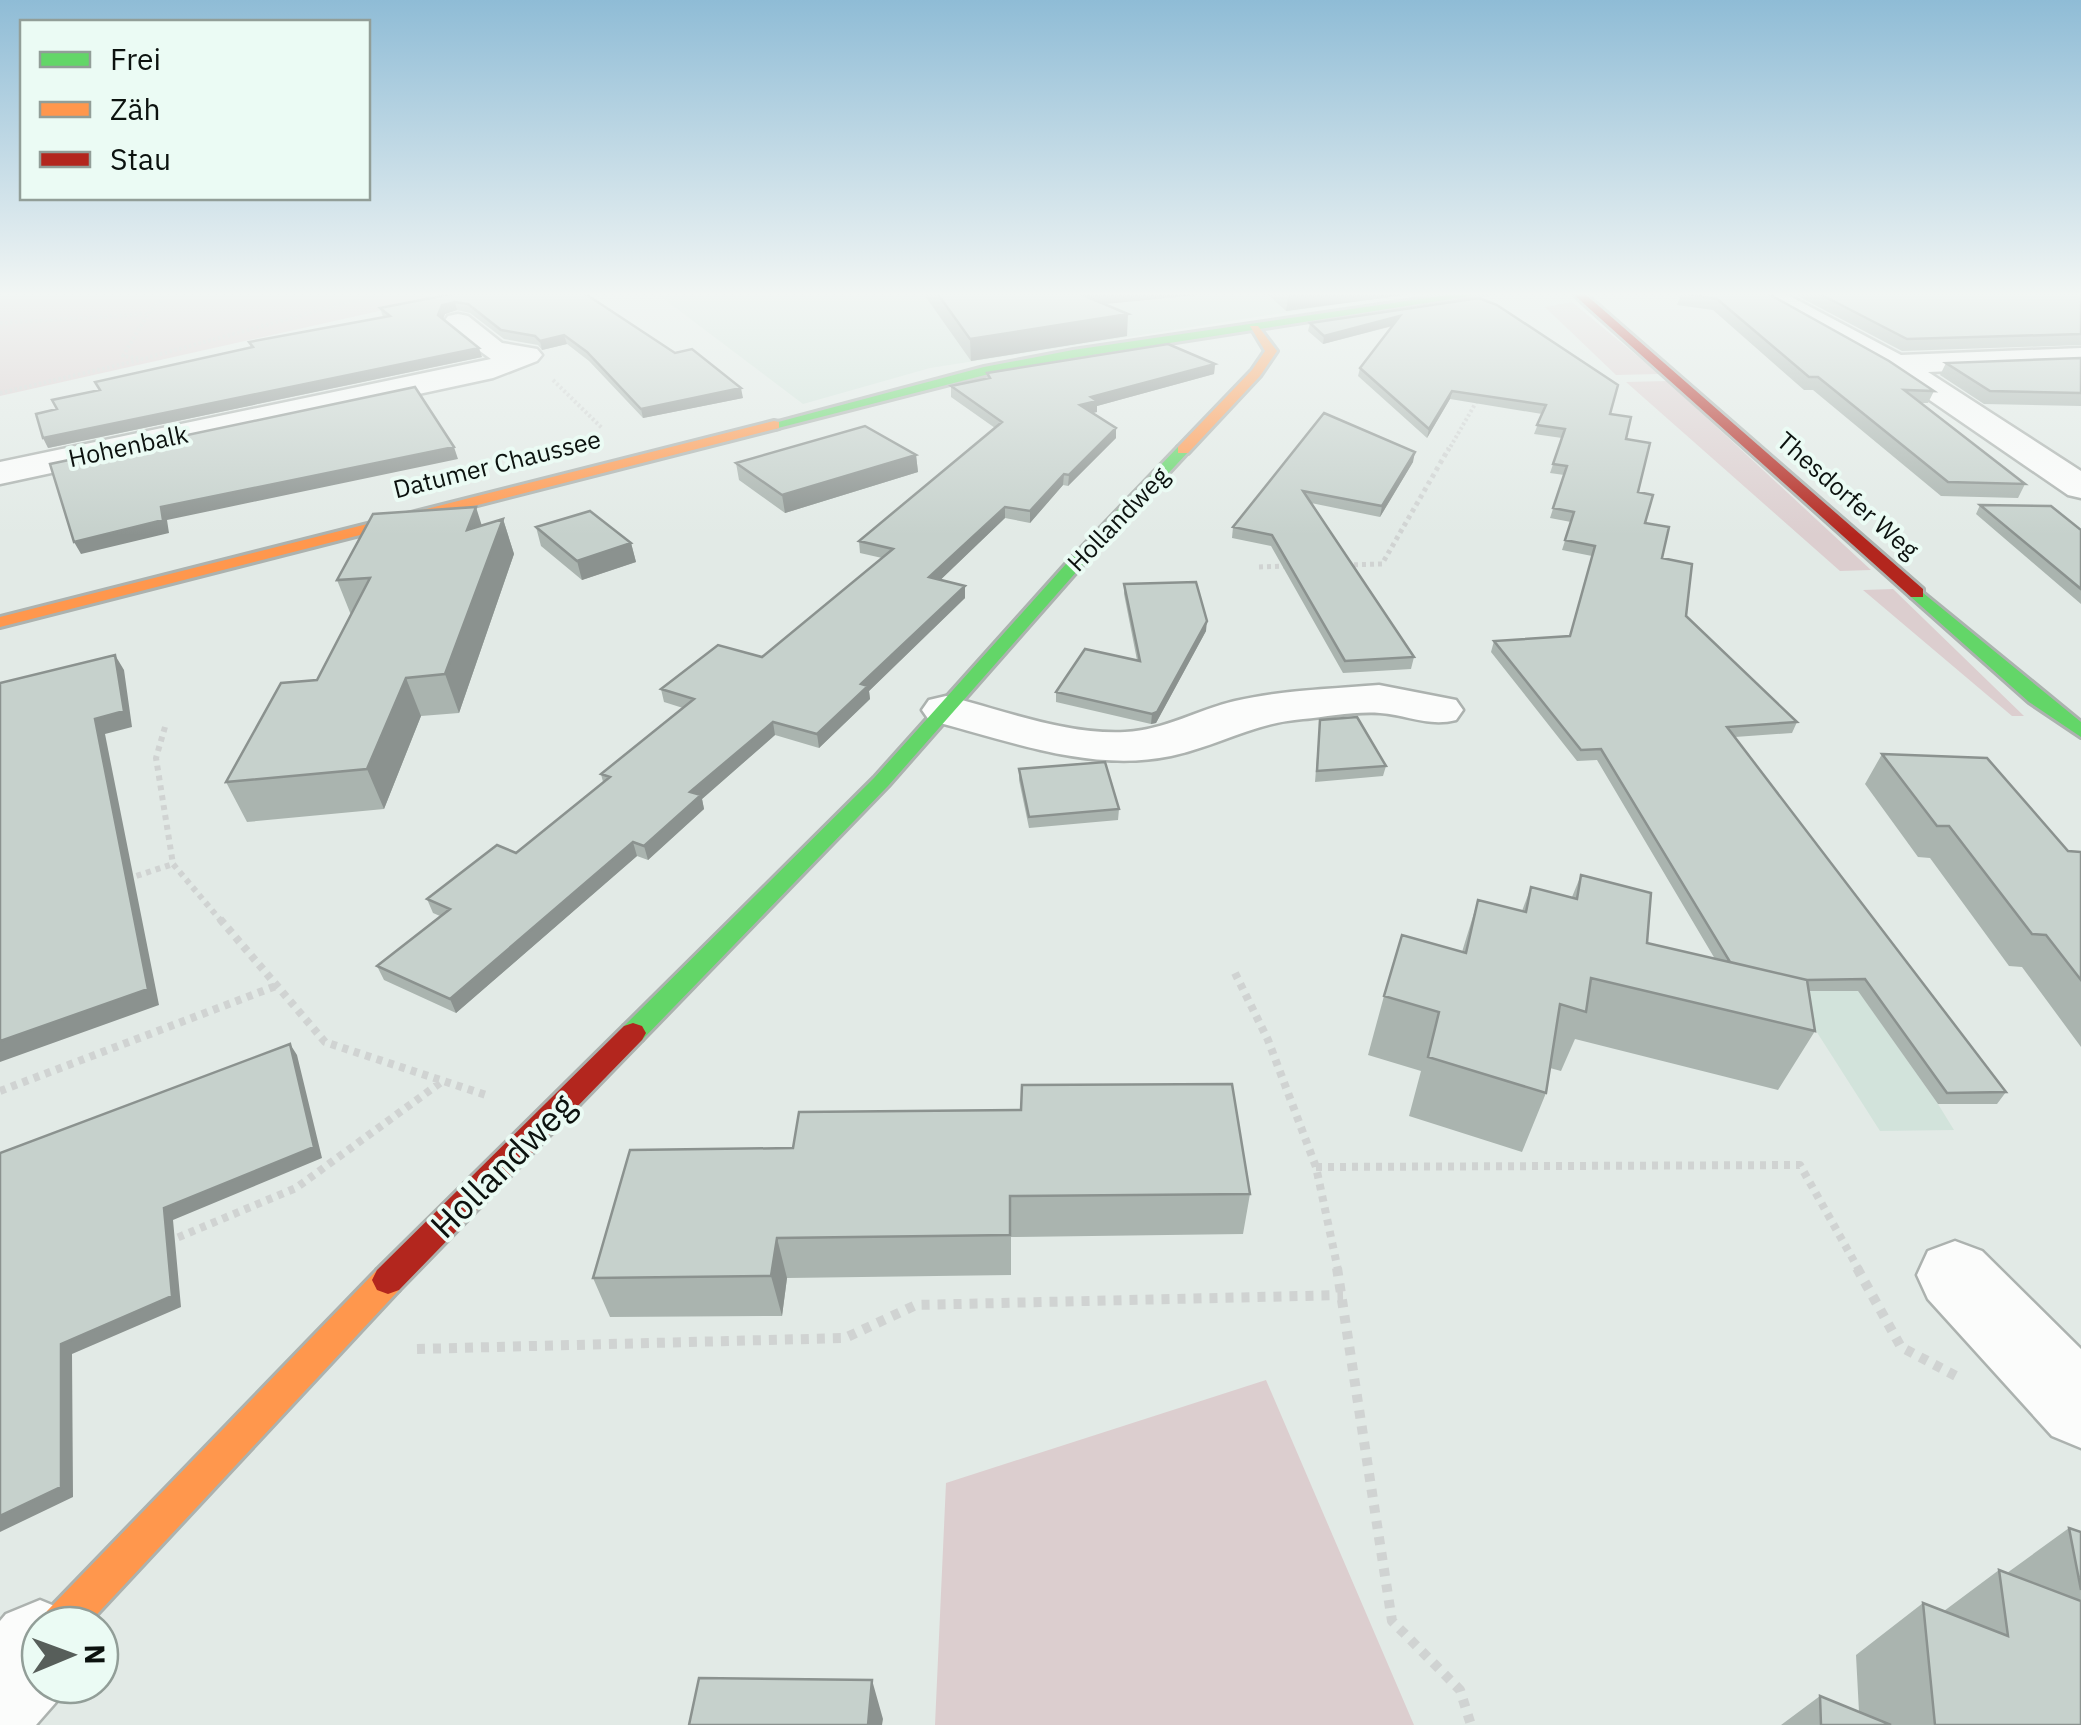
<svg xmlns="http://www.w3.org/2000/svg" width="2081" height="1725" font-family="'IBM Plex Sans',sans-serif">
	<rect width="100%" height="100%" fill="#e2eae6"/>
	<!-- built -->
	<path fill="#d2e3db" d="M656 293H1410L930 368 803 404Z
		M1730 809 1938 1104 1954 1130 1880 1131 1675 810Z"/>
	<!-- green -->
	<path fill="#dccecf" d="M0 293H454L455 294 0 396Z
		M1572 302 1659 374 1616 375 1545 307Z
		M1667 381 1871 570 1840 571 1626 382Z
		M1893 589 2024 716H2012L1863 590Z
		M1266 1380 1414 1725H935L946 1483Z"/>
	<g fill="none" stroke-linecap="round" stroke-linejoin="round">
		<defs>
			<path id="street" d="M1751 293H1784L1901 355 2081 348V366L1928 372 2081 471V498L2068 495 1886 370Z
				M458 314 468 316 502 343 537 349 542 355 537 361 493 378 0 484V462L491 359 448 328 444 322 448 316Z
				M1379 685 1456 700 1463 710 1456 720C1429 727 1407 715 1380 713 1355 711 1328 717 1303 719 1253 723 1218 746 1171 756 1090 773 1007 740 929 720L922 710 929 700 946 696C1003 710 1066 735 1125 732 1165 730 1197 710 1235 701 1282 690 1331 689 1379 685Z
				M1955 1241 1982 1251 2081 1349V1448L2052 1436 1928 1299 1917 1275 1928 1251Z
				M40 1600 74 1614 78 1625H40V1685H71L36 1725H0V1621L6 1614Z"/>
			<path id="fast" d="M1461 293H1489L1073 358 985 375 774 429 767 425 984 367 1073 350Z
				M1178 447 1190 450 1078 570 888 786 642 1040 633 1043 624 1040 620 1033 624 1026 874 778 1066 564Z
				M1917 588 2081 722V737L2029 702 1911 597 1909 593Z"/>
			<path id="slow" d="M1250 326H1258L1277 351 1260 376 1188 453H1178V447L1252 370 1265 351Z
				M774 421 779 422V428L0 627V617Z
				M388 1266 399 1270 404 1280 399 1290 87 1625H42L47 1611 377 1270Z"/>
			<path id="jam" d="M1572 293H1584L1923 589V597H1911Z
				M633 1023 642 1026 646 1033 642 1040 399 1290 388 1294 377 1290 372 1280 377 1270 624 1026Z"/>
		</defs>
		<!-- street casing -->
		<use href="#street" stroke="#acb2af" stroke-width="5"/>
		<!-- fast casing -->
		<use href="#fast" stroke="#acb2af" stroke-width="6"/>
		<!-- slow casing -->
		<use href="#slow" stroke="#acb2af" stroke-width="6"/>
		<!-- jam casing -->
		<use href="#jam" stroke="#acb2af" stroke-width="6"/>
		<!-- path-far4 -->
		<path stroke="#d0d3d2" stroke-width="4" stroke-dasharray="2.5 2.5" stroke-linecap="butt" d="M167 293 148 314 123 356 143 359 364 298 397 293
			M0 323 147 314
			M553 380 602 428
			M0 393 140 360
			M1448 451 1478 399"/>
		<!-- path-far3 -->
		<path stroke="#d0d3d2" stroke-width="5" stroke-dasharray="4 4" stroke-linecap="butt" d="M1346 565 1382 564 1449 448
			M1259 567 1288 566"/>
		<!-- path-far2 -->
		<path stroke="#d0d3d2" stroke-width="6" stroke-dasharray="5 5" stroke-linecap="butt" d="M165 727 156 758 173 864 222 922
			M127 879 173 864"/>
		<!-- path-far1 -->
		<path stroke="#d0d3d2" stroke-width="8" stroke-dasharray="6 6" stroke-linecap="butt" d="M220 919 325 1042 486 1095
			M1235 973 1268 1040 1316 1167 1338 1270
			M0 1091 276 986
			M1316 1167 1800 1165 1859 1270
			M167 1242 296 1188 440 1083"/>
		<!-- path -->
		<path stroke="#d0d3d2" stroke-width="10" stroke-dasharray="8 8" stroke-linecap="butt" d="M1337 1268 1392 1621 1460 1690 1471 1725
			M1857 1268 1901 1347 1956 1376
			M417 1349 845 1338 916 1305 1343 1295"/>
		<!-- street -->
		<use href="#street" fill="#fbfcfb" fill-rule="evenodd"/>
		<!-- fast -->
		<use href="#fast" fill="#63d668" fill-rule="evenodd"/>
		<!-- slow -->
		<use href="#slow" fill="#ff974d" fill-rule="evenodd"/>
		<!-- jam -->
		<use href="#jam" fill="#b3261e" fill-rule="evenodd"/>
	</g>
	<!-- wall -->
	<path fill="#aab4af" d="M457 293 743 398 643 418 589 361 567 344 542 350 538 345 504 339 470 313 457 310 445 314 443 319 482 357 48 448 100 390 251 347 249 342 383 317 380 308Z
		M923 293H1218L1103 304 1127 336 971 361Z
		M1266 293H1419L1286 311Z
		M1767 293 1934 391 1928 403H1921L2025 484 2018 498 1941 496 1813 390H1804L1713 310 1677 305 1681 294Z
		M1792 293H2081V345L1902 351Z
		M1479 298 1610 414 1626 439 1645 523 1662 558 1686 616 1797 722 1792 733 1735 737 2006 1092 1997 1104H1938L1858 991H1809L1815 1031 1778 1090 1575 1039 1561 1071 1550 1068 1546 1093 1522 1152 1409 1116 1421 1071 1368 1055 1384 996 1462 952 1478 900 1522 911 1531 887 1572 897 1581 875 1647 943 1715 959 1597 760 1577 761 1491 652 1494 641 1570 636 1592 556 1562 550 1571 522 1550 518 1564 475 1550 473 1562 438 1534 434 1542 414 1450 399 1427 438 1358 376 1360 368 1393 326 1323 344 1308 331 1310 323Z
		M2081 358V406L1984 404 1940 375 1946 363Z
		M1215 364 1214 374 1097 406V412L1092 413 1116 438 1068 486 1063 485 1030 523 1005 518 940 580 965 586V598L869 691 870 699 819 748 775 735 702 799 704 809 648 860 637 856 456 1013 384 980 377 966 440 916 433 913 427 899 516 853 603 782 601 774 683 708 664 702 661 689 762 657 882 558 860 553 859 541 995 428 951 397V386L987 379V373Z
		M1324 413 1413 462 1380 517 1311 503 1414 657 1411 669 1343 673 1271 546 1232 538 1233 527Z
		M916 455 918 472 785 513 739 480 736 463Z
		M1980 505 2081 530V604L1976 514Z
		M503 519 514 554 459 713 421 716 384 809 247 822 226 782 317 680 351 615 337 580 482 526Z
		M536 527 631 543 636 562 582 580 541 546Z
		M1124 584 1206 631 1156 723 1151 724 1056 702V692L1137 660 1124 594Z
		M1320 720 1386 766 1383 776 1315 782Z
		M1882 754 2068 851 2081 852V1047L2022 967 2009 966 1930 858 1918 857 1865 784Z
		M1019 769 1119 809 1118 820 1029 828 1019 780Z
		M630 1150 1250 1194 1243 1234 1011 1237V1275L787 1278 782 1316 610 1317 593 1278Z
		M2069 1528 2081 1532V1725H1781L1820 1696 1859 1712 1856 1655 1923 1603 1944 1611 1999 1570 2007 1573Z"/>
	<!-- shaded-wall -->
	<path fill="#8b928f" d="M1063 293H1218L1063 308Z
		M1289 293H1419L1286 311Z
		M455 302 457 310 445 314 441 324 438 315 442 305Z
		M1128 314 1127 336 971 361 970 339Z
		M1400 316 1399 324 1323 344 1324 336Z
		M564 335 567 344 542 350 540 341Z
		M479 348 482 357 48 448 43 438Z
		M1215 364 1214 374 1097 406V412L1080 416V405L1091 397Z
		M741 388 743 398 643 418 641 409Z
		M1452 391 1450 399 1427 438 1429 429Z
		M1116 428V438L1068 486 1069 475Z
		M454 447 458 459 167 520 169 533 81 554 74 542 161 507Z
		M1415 452 1413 462 1380 517 1382 506Z
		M916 455 918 472 785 513 782 495Z
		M1064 474 1063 485 1030 523V511Z
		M476 507 487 542 467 530Z
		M1005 507V518L930 590 929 577Z
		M503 519 514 554 459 713 445 674Z
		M631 543 636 562 582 580 577 561Z
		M965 586V598L869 691 870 699 819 748 817 734 861 684Z
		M1207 621 1206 631 1156 723 1151 724 1152 714Z
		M115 655 124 670 132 727 105 734 159 1005 0 1062V1041Z
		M406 678 421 716 384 809 367 769Z
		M773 722 775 735 702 799 704 809 648 860 644 846 690 792Z
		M633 842 637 856 456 1013 450 999Z
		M290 1044 297 1055 322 1158 173 1220 181 1307 72 1354 73 1497 0 1532V1516L61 1344Z
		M777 1238 787 1278 782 1316 771 1276Z
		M872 1680 883 1719 882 1725H868Z"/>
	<!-- building -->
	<path fill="#c6d1cc" stroke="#8b928f" stroke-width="2.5" d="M457 293H584L675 353 692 349 741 388 641 409 587 352 564 335 540 341 535 336 501 330 468 304 455 302 442 305 438 315 479 348 43 438 36 414 57 409 52 400 100 390 95 382 253 347 249 342 390 316 380 308Z
		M937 293H1078L1128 314 970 339Z
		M1681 293H1767L1889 361 1934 391 1904 390 2025 484 1948 482 1818 377H1809L1717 299Z
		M1818 293H2081V334L1907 339Z
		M1479 298 1497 305 1618 385 1610 414 1631 417 1626 439 1650 443 1638 492 1653 495 1645 523 1669 527 1662 558 1692 564 1686 616 1797 722 1727 727 2006 1092 1947 1093 1865 979 1807 980 1730 962 1601 749 1581 750 1494 641 1570 636 1595 546 1565 540 1574 512 1553 508 1567 466 1553 464 1565 429 1537 425 1546 405 1452 391 1429 429 1360 368 1400 316 1324 336 1310 323Z
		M1168 344 1215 364 1091 397 1097 401 1080 405 1116 428 1069 475 1064 474 1030 511 1005 507 929 577 965 586 861 684 868 686 817 734 773 722 690 792 701 795 644 846 633 842 450 999 377 966 450 909 427 899 497 845 516 853 610 777 601 774 694 699 661 689 718 645 762 657 893 549 859 541 1002 422 951 386 990 378 987 373Z
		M2081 358V393L1990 391 1946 363Z
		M415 387 454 447 161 507 163 520 74 542 50 464Z
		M1324 413 1415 452 1382 506 1303 491 1414 657 1345 661 1272 535 1233 527Z
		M865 426 916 455 782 495 736 463Z
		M1980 505 2051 506 2081 530V589Z
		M476 507 467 530 503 519 445 674 406 678 367 769 226 782 281 683 317 680 370 578 337 580 373 514Z
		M590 511 631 543 577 561 536 527Z
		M1196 582 1207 621 1157 712 1152 714 1056 692 1085 649 1140 661 1124 584Z
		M115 655 124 711 95 719 148 989 0 1041V683Z
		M1357 717 1386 766 1317 771 1320 720Z
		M1882 754 1987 758 2068 851 2081 852V980L2046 935 2032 934 1949 826H1937Z
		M1105 762 1119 809 1029 817 1019 769Z
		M1581 875 1651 893 1647 943 1807 980 1815 1031 1591 978 1586 1012 1560 1004 1546 1093 1428 1057 1439 1012 1384 996 1402 935 1466 953 1478 900 1526 912 1531 887 1577 899Z
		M290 1044 314 1147 164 1208 172 1296 61 1344V1487L0 1516V1153Z
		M1232 1084 1250 1194 1010 1196V1235L777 1238 771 1276 593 1278 630 1150 793 1148 799 1112 1021 1110 1022 1085Z
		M2069 1528 2081 1532V1590Z
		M1999 1570 2081 1601V1725H1935L1923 1603 2008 1636Z
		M699 1678 872 1680 868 1725H689Z
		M1820 1696 1891 1725H1821Z"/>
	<!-- sky -->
	<linearGradient id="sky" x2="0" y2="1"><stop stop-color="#8fbcd6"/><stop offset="0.55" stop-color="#f2f6f4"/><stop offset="1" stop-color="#f2f6f4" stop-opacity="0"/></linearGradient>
	<rect width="2081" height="535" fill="url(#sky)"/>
	<g text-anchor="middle" stroke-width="8" stroke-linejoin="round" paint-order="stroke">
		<!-- far-street labels -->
		<g font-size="25" fill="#0c120f" stroke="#ebfbf4">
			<text transform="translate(128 446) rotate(-12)" y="9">Hohenbalk</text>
			<text transform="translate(497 464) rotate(-14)" y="9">Datumer Chaussee</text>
			<text transform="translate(1848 495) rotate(41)" y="9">Thesdorfer Weg</text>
			<text transform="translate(1118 519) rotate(-46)" y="9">Hollandweg</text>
		</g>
		<!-- near-street labels -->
		<g font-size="35" fill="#0c120f" stroke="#ebfbf4">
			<text transform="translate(503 1166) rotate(-45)" y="12">Hollandweg</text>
		</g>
	</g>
	<!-- legend -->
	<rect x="20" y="20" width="350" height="180" fill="#ebfbf4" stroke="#929e98" stroke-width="2.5"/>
	<rect x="40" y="52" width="50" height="15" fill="#63d668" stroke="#929e98" stroke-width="2.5"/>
	<text x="110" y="70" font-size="30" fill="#0c120f">Frei</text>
	<rect x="40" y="102" width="50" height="15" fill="#ff974d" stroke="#929e98" stroke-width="2.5"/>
	<text x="110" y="120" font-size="30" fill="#0c120f">Zäh</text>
	<rect x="40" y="152" width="50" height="15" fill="#b3261e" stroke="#929e98" stroke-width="2.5"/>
	<text x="110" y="170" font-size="30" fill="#0c120f">Stau</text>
	<!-- north arrow -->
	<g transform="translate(70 1655) rotate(89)"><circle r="48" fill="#ebfbf4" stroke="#929e98" stroke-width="2.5"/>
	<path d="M0-8L18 38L0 25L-18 38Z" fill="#575e5a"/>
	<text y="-15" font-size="28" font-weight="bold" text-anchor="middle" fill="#0c120f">N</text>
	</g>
</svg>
